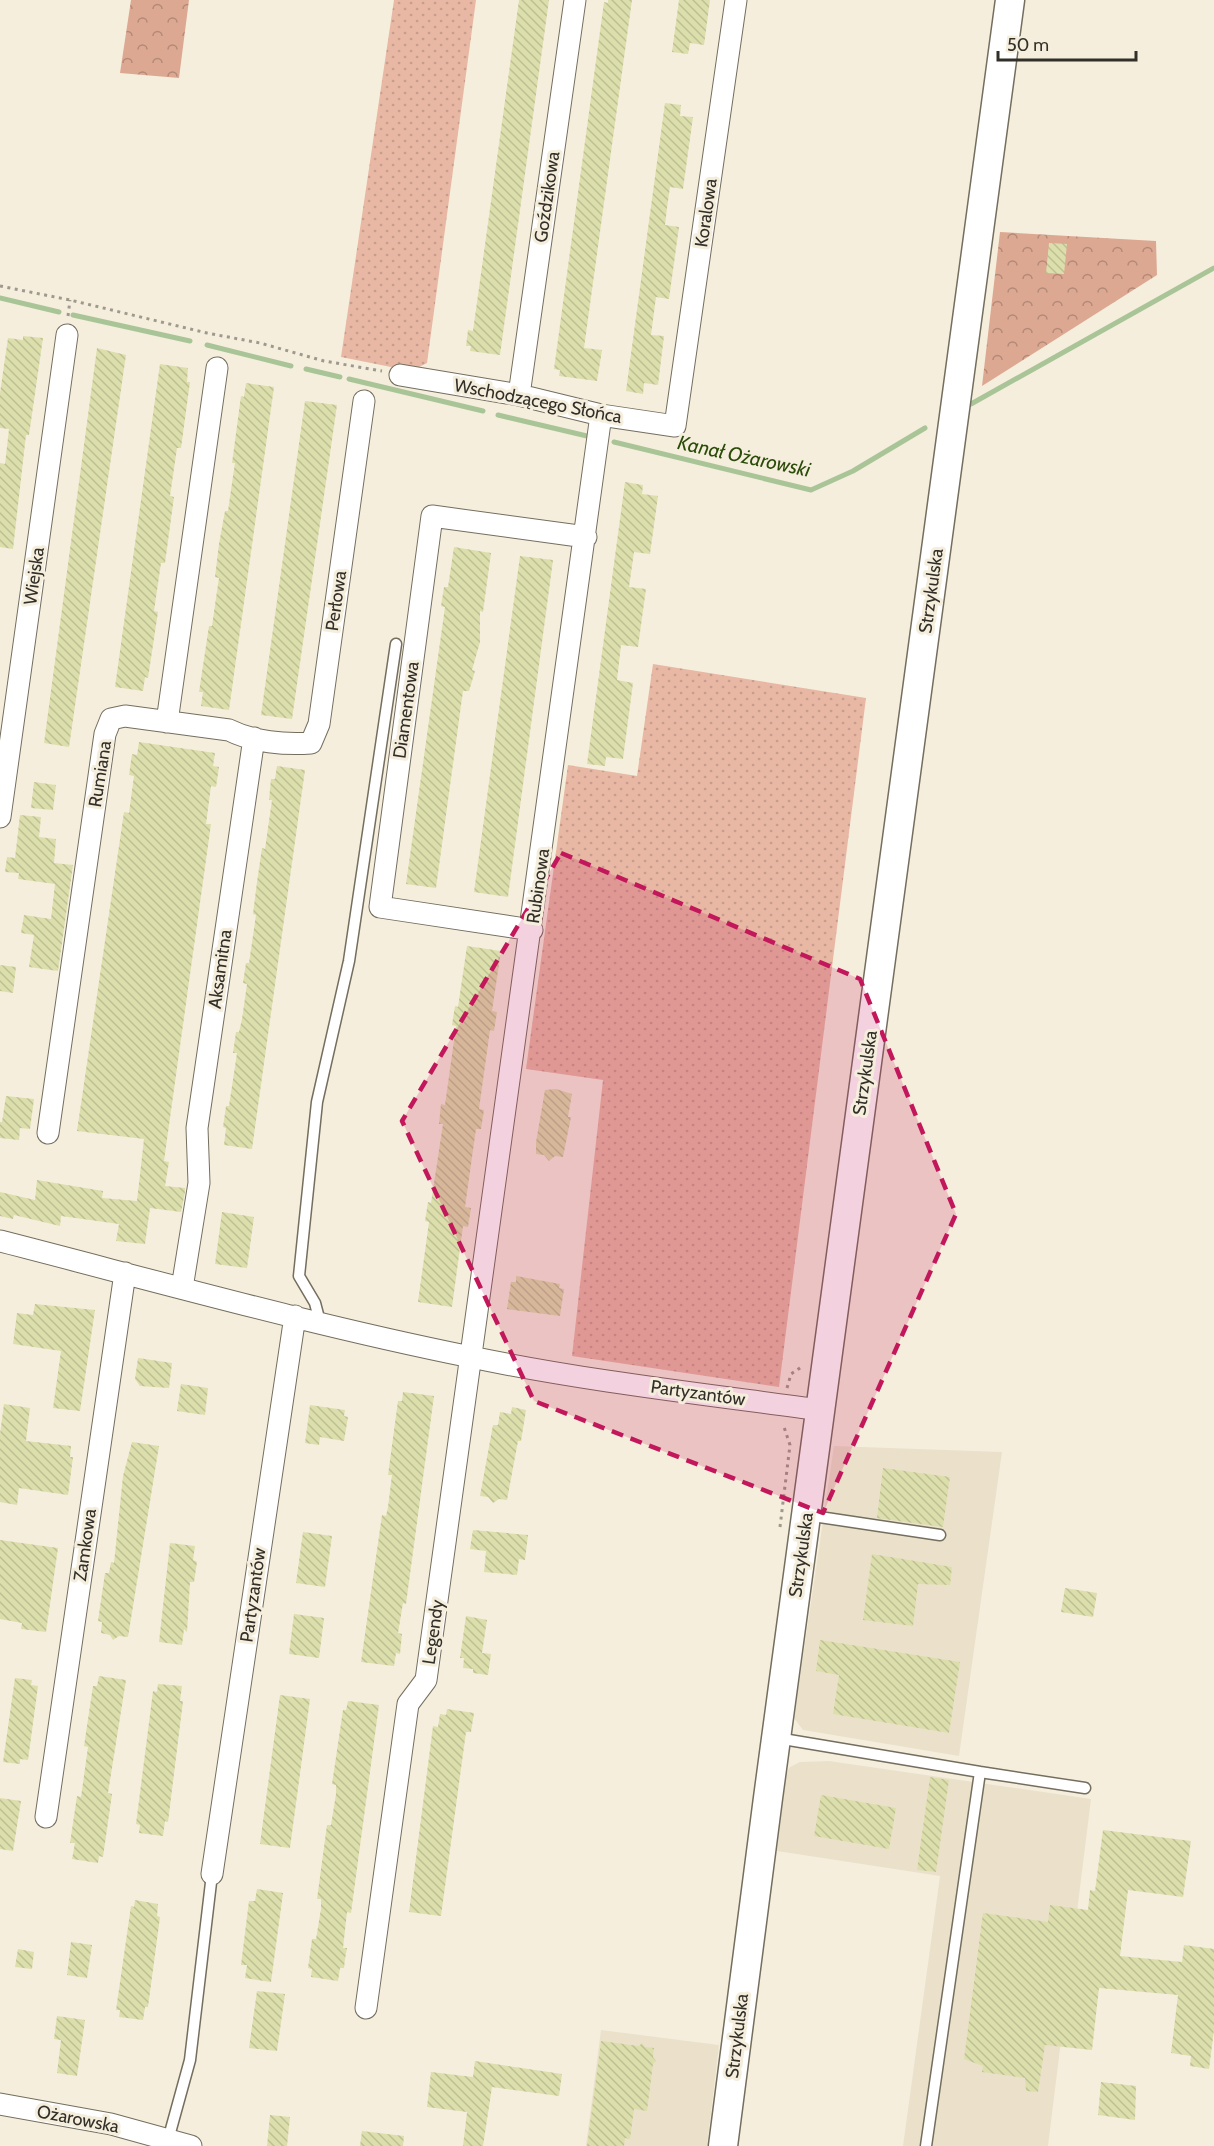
<svg xmlns="http://www.w3.org/2000/svg" width="1214" height="2146" font-family="Cabin,sans-serif">
	<defs>
		<pattern id="grass-dots" width="8" height="8" patternUnits="userSpaceOnUse" patternTransform="scale(1.5)"><rect width="8" height="8" fill="#e8b8a4"/><path d="M2 2h.1M6 6h.1" fill="none" stroke="#c79e8d" stroke-width="1.8" stroke-linecap="round"/></pattern>
		<pattern id="forest-crowns" width="20" height="18" patternUnits="userSpaceOnUse" patternTransform="scale(1.5)"><rect width="20" height="18" fill="#dca892"/><path d="M2 6a3 3 0 1 1 6 0M12 15a3 3 0 1 1 6 0" fill="none" stroke="#b38977"/></pattern>
		<pattern id="building-back-hatch" width="6" height="6" patternUnits="userSpaceOnUse" patternTransform="scale(1.5)"><rect width="6" height="6" fill="#dcdfab"/><path d="M-1 5l2 2M0 0l6 6M5-1l2 2" fill="none" stroke="#bdc093"/></pattern>
	</defs>
	<rect width="100%" height="100%" fill="#f5eedd"/>
	<!-- built -->
	<path fill="#ebe1ca" d="M834 1446 1002 1452 959 1756 803 1730 794 1718Z
		M829 1761 1091 1799 1048 2146H903L940 1876 777 1851 786 1774 790 1767 800 1762Z
		M601 2030 719 2045 707 2146H586Z"/>
	<!-- grass -->
	<path fill="url(#grass-dots)" d="M394 0H476L427 363 411 371 341 357Z
		M653 664 866 698 779 1387 572 1356 603 1080 526 1069 568 765 637 776Z"/>
	<!-- forest -->
	<path fill="url(#forest-crowns)" d="M131 0H189L179 78 120 73Z
		M1000 232 1156 241 1157 275 982 386Z"/>
	<g fill="none" stroke-linecap="round" stroke-linejoin="round">
		<!-- stream -->
		<path stroke="#a9c597" stroke-width="5" d="M0 298 59 312
			M73 315 190 341
			M207 345 291 366
			M306 369 340 377
			M349 379 483 411
			M971 404 1214 268
			M498 415 587 436
			M614 442 811 490 853 471 925 428"/>
	</g>
	<!-- building -->
	<path fill="url(#building-back-hatch)" d="M519 0H549L500 355 470 351 471 346H466L468 330 473 331Z
		M608 0H632L584 348 602 350 597 381 559 376 560 370 554 369 604 2 608 3Z
		M679 0H710L704 45 690 43 688 54 672 52Z
		M665 103 681 105 680 116 693 117 683 189 670 187 667 208 665 225 679 227 669 299 656 297 651 335 664 336 658 385 644 383 643 394 626 391Z
		M1049 243 1067 244 1064 274 1046 273Z
		M23 336 43 338 29 435H26L13 549 0 547V463L5 464 9 429 0 428V393L8 338 23 340Z
		M97 348 126 355 69 747 44 743Z
		M160 364 188 368 187 382H190L181 448H177L170 496 174 497 165 563H161L154 611 158 612 148 678 145 677 143 691 115 687Z
		M246 383 274 387 229 710 201 706 203 692H199L209 626H212L217 591 219 578 215 577 219 544 225 511H228L233 476 235 463H232L241 396 244 397Z
		M305 401 337 405 292 719 261 715Z
		M625 482 643 485 642 494 658 496 650 554 634 552 629 587 646 589 638 647 621 645 617 680 633 683 623 759 606 757 605 766 587 764Z
		M454 547 491 553 483 612 480 611V642L472 670 475 671 469 691H463L436 888 406 884 445 607 441 606 444 587H448Z
		M520 556 553 560 508 897 474 892Z
		M139 742 215 753 213 766 219 767 216 787 211 786 206 824H211L164 1161 169 1162 165 1186 185 1188V1192L181 1212 150 1208 145 1244 116 1241 119 1224 61 1216 60 1226 14 1215 13 1219 0 1216V1192L35 1200 37 1180 103 1191 102 1198 137 1201 144 1139 77 1131 124 812 129 813 134 776 129 775 132 754 137 755Z
		M277 766 305 770 252 1149 224 1145 226 1128 223 1127 226 1106H229L237 1053H233L236 1032H239L242 1019 247 984 243 983 246 963H249L256 915 253 914 257 882 262 848 265 849 272 800H269L271 779H275Z
		M34 782 56 785 53 810 31 808Z
		M20 815 41 817 39 837 56 839 54 863 73 865 58 971 29 967 34 935 21 933 24 915 51 919 55 884 18 879 19 873 5 872 7 857 15 858Z
		M467 946 501 951 492 1011 497 1012 494 1031 490 1030 479 1109 484 1110 481 1129H476L465 1207 471 1208 468 1227 463 1226 452 1307 418 1302 429 1222 425 1221 428 1202 431 1203 443 1124H439L441 1104 445 1105 456 1026 452 1025 455 1006 458 1007Z
		M0 965 16 967 13 993 0 991Z
		M556 1089 572 1094 568 1117H571L563 1157 555 1156 549 1161 544 1155 536 1154V1142L545 1090Z
		M6 1096 34 1099 30 1129 20 1128 19 1140 0 1138V1122H2Z
		M222 1212 254 1217 247 1268 215 1264Z
		M516 1276 560 1284 559 1288 564 1289 560 1316 507 1309 511 1282H516Z
		M35 1304 95 1310 80 1411 53 1408 61 1351 13 1344 17 1313 33 1315Z
		M138 1358 172 1363 169 1388 140 1386 135 1379Z
		M181 1384 208 1388 205 1415 177 1411Z
		M403 1392 434 1396 406 1604 403 1603 398 1633 402 1634 400 1654 396 1653 394 1666 361 1662 382 1515 386 1516 388 1507 392 1475H388L398 1401H402Z
		M4 1404 30 1408 26 1441 71 1446 70 1457H73L68 1495 19 1488 17 1505 0 1502V1434Z
		M310 1405 345 1410 344 1416 348 1417 344 1441 320 1437 319 1445 305 1443Z
		M512 1407 526 1410 521 1441H518L507 1500 499 1499 493 1503 488 1497 480 1496 493 1425H498L500 1412 511 1414Z
		M132 1442 159 1446 128 1637 119 1636 113 1640 110 1635 101 1633 102 1622 98 1621 105 1573H109L111 1562 114 1563 123 1476Z
		M883 1468 950 1477 943 1527 877 1518Z
		M473 1530 528 1535 525 1560 519 1559 517 1575 484 1572 486 1551 470 1549Z
		M303 1532 332 1536 325 1587 296 1583Z
		M0 1540 58 1548 46 1632 21 1629 22 1623 0 1619Z
		M170 1543 195 1546 193 1560 197 1562 194 1582H190L187 1632 184 1629 182 1645 159 1642Z
		M872 1554 952 1567 950 1585 918 1584 913 1626 863 1620Z
		M1065 1588 1097 1593 1093 1617 1061 1612Z
		M294 1614 324 1618 319 1658 289 1654Z
		M466 1616 487 1620 482 1653 491 1654 488 1675 473 1673V1669L463 1668 464 1658H460Z
		M820 1640 960 1662 949 1733 833 1714 839 1675 816 1671Z
		M99 1676 126 1680 108 1793 112 1794 103 1857 99 1856 98 1863 72 1859 75 1843H70L77 1796 81 1797 88 1747 84 1746 93 1686H97Z
		M15 1678 32 1680 31 1685 38 1686 28 1760 20 1759V1764L3 1762Z
		M158 1684 182 1686 180 1701H183L168 1822 165 1821 163 1836 139 1833 140 1825 136 1824 153 1691 157 1692Z
		M280 1695 310 1699 290 1848 260 1844Z
		M348 1701 379 1705 351 1913 347 1912 343 1948H347L345 1959 344 1968H340L338 1981 311 1977 312 1969 308 1968 312 1939H316L321 1909V1899H317L327 1825H331L336 1794V1785L332 1784 343 1710H346Z
		M447 1709 474 1713 471 1732H466L441 1916 409 1912 433 1726 438 1727 440 1714 446 1715Z
		M930 1777 949 1780 936 1872 917 1870Z
		M821 1795 896 1808 889 1849 814 1836Z
		M0 1798 21 1801 13 1851 0 1849Z
		M1103 1830 1191 1841 1183 1897 1128 1890 1120 1956 1182 1962 1184 1945 1214 1949V2030L1209 2069 1190 2066 1191 2056 1171 2053 1178 1995 1099 1988 1092 2050 1045 2045 1038 2092 1026 2091 1025 2078 982 2072 983 2066 964 2059 983 1913 1048 1922 1050 1905 1088 1910 1090 1890 1095 1891Z
		M257 1889 283 1893 271 1982 245 1978 247 1965H241L249 1901H255Z
		M135 1900 158 1904 157 1916 160 1917 148 2007H145L143 2020 119 2017 120 2010H116L131 1906 134 1907Z
		M71 1942 92 1945 87 1978 67 1975Z
		M18 1949 34 1952 32 1969 15 1967Z
		M257 1991 285 1994 277 2051 249 2048Z
		M57 2016 85 2020 77 2076 57 2073 61 2040 54 2039Z
		M601 2041 639 2046 642 2043 645 2047 654 2048 653 2057 656 2061 653 2064 647 2111 634 2109 630 2139 625 2138 624 2146H587Z
		M475 2061 562 2074 559 2096 492 2087 483 2146H463L467 2112 427 2107 431 2072 473 2077Z
		M1101 2082 1136 2086 1135 2120 1098 2115Z
		M270 2115 290 2117 287 2146H267Z
		M362 2131 404 2136 403 2146H360Z"/>
	<g fill="none" stroke-linecap="round" stroke-linejoin="round">
		<defs>
			<path id="lane" d="M320 1322 315 1303 299 1276 317 1102 349 961 396 644
				M806 1515 940 1535
				M777 1738 980 1772 926 2146
				M980 1772 1085 1788
				M168 2140 190 2060 212 1874"/>
			<path id="street" d="M400 375 519 395 601 415 675 426 736 0
				M519 395 575 0
				M167 722 217 368
				M0 817 67 335
				M532 930 380 907 432 516 586 537
				M48 1133 105 734 111 719 125 716 229 730C253 742 285 745 311 743L319 724 364 401
				M0 1241C156 1281 312 1325 471 1357 586 1381 703 1394 820 1410
				M182 1288 199 1183 197 1128 254 738
				M46 1817 125 1273
				M212 1874 295 1316
				M366 2008 408 1704 426 1680 601 415
				M0 2104 111 2124 191 2146"/>
			<path id="secondary" d="M723 2146 768 1798 1010 0"/>
		</defs>
		<!-- lane casing -->
		<use href="#lane" stroke="#746e5f" stroke-width="13"/>
		<!-- street casing -->
		<use href="#street" stroke="#746e5f" stroke-width="23"/>
		<!-- secondary casing -->
		<use href="#secondary" stroke="#746e5f" stroke-width="31"/>
		<!-- path -->
		<path stroke="#9e998d" stroke-width="3" stroke-dasharray="3 4.5" stroke-linecap="butt" d="M0 286 70 300 207 333 260 343 324 361 382 371
			M68 316 70 300
			M787 1388 791 1374 803 1366
			M780 1527 790 1445 783 1424"/>
		<!-- lane -->
		<use href="#lane" stroke="#fff" stroke-width="10"/>
		<!-- street -->
		<use href="#street" stroke="#fff" stroke-width="21"/>
		<!-- secondary -->
		<use href="#secondary" stroke="#fff" stroke-width="28"/>
	</g>
	<!-- marked area -->
	<path fill="#c2185b" fill-opacity="0.2" stroke="#c2185b" stroke-width="4.5" stroke-dasharray="12 8" stroke-linejoin="round" d="M561 853 860 979 956 1214 823 1513 534 1401 402 1121Z"/>
	<g text-anchor="middle" stroke-width="6" stroke-linejoin="round" paint-order="stroke">
		<!-- street labels -->
		<g font-size="18" fill="#312f28" stroke="#f5eedd">
			<text transform="translate(547 197) rotate(-82)" y="6">Goździkowa</text>
			<text transform="translate(706 213) rotate(-82)" y="6">Koralowa</text>
			<text transform="translate(538 401) rotate(11)" y="6">Wschodzącego Słońca</text>
			<text transform="translate(34 576) rotate(-82)" y="6">Wiejska</text>
			<text transform="translate(931 591) rotate(-82)" y="6">Strzykulska</text>
			<text transform="translate(336 601) rotate(-82)" y="6">Perłowa</text>
			<text transform="translate(406 710) rotate(-82)" y="6">Diamentowa</text>
			<text transform="translate(100 774) rotate(-81)" y="6">Rumiana</text>
			<text transform="translate(538 886) rotate(-82)" y="6">Rubinowa</text>
			<text transform="translate(220 969) rotate(-82)" y="6">Aksamitna</text>
			<text transform="translate(865 1073) rotate(-82)" y="6">Strzykulska</text>
			<text transform="translate(698 1393) rotate(8)" y="6">Partyzantów</text>
			<text transform="translate(85 1545) rotate(-82)" y="6">Zamkowa</text>
			<text transform="translate(801 1555) rotate(-82)" y="6">Strzykulska</text>
			<text transform="translate(253 1595) rotate(-82)" y="6">Partyzantów</text>
			<text transform="translate(433 1632) rotate(-82)" y="6">Legendy</text>
			<text transform="translate(737 2036) rotate(-83)" y="6">Strzykulska</text>
			<text transform="translate(78 2119) rotate(11)" y="6">Ożarowska</text>
		</g>
		<!-- water labels -->
		<g font-size="20" font-style="italic" fill="#2b4c09" stroke="#f5eedd">
			<text transform="translate(744 456) rotate(12)" y="7">Kanał Ożarowski</text>
		</g>
	</g>
	<!-- scale -->
	<path d="M998 51v9h138v-9" fill="none" stroke="#312f28" stroke-width="3"/>
	<text x="1007" y="51" font-size="18" fill="#312f28" stroke="#f5eedd" stroke-width="4.5" paint-order="stroke">50 m</text>
</svg>
